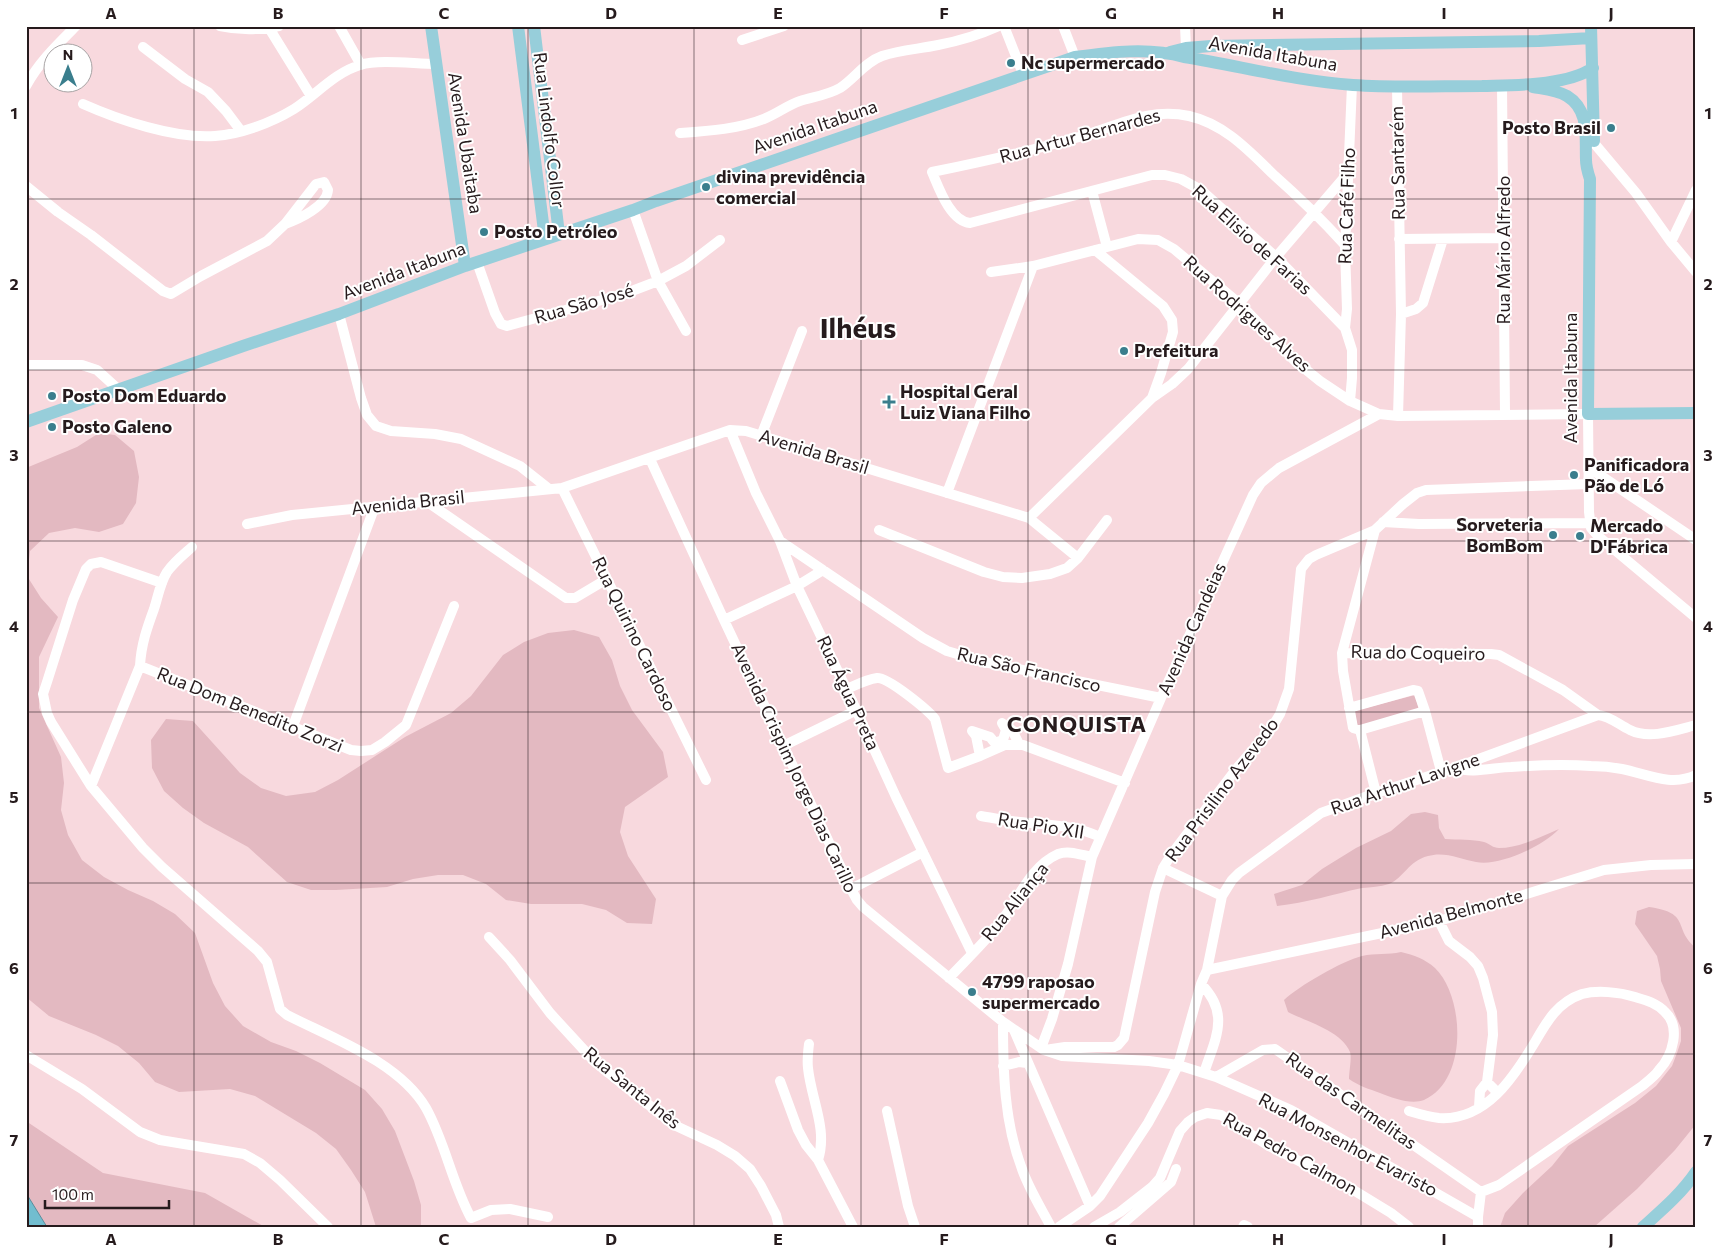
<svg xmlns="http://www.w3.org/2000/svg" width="1722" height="1253" font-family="Commissioner,sans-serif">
	<rect width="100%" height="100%" fill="#f8d9de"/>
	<!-- green -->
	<path fill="#e3b9c1" d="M99 433 115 435 134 451 139 477 136 503 123 524 99 532 75 528 49 533 30 551 27 576 41 598 58 617 39 657V708L61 757 64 783 61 810 68 835 82 860 104 877 128 890 153 901 175 914 195 933 213 983 225 1006 243 1026 271 1042 296 1051 320 1063 365 1090 382 1109 395 1131 414 1181 421 1205V1227H376L365 1192 351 1170 336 1149 316 1133 255 1096 230 1089 179 1092 155 1082 139 1063 118 1046 96 1035 49 1016 26 997V468L77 447Z
		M574 630 599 637 612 660 620 686 632 710 663 752 668 777 625 807 620 832 628 856 656 899 652 924 627 923 606 910 582 904H531L506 900 486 884 463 875H438L413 879 387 887 336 890H311L287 882 248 847 204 823 183 808 164 791 152 768 151 740 166 719 193 721 240 773 261 788 286 796 315 792 338 780 405 737 451 713 471 696 503 655 524 642 548 633Z
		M1415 695 1419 710 1358 727 1354 711Z
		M1425 812 1438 815 1439 828 1445 839C1458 840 1472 839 1484 842 1490 844 1493 848 1499 848 1519 848 1540 837 1559 829 1543 846 1499 867 1476 862 1461 859 1444 851 1428 856 1408 861 1404 878 1389 884 1380 887 1371 887 1362 888 1334 894 1306 903 1277 906L1274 894 1302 885 1322 869 1356 848 1391 831 1411 814Z
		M1649 907C1692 913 1672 928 1696 948V1124L1675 1150 1637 1189 1594 1227H1500L1505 1213 1523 1193 1552 1166 1568 1146 1635 1103 1656 1086 1672 1066 1677 1053 1681 1041V1028L1661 981 1660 969 1657 956 1635 924 1637 911Z
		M1401 952C1414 955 1425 959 1435 968 1465 997 1468 1081 1424 1100 1411 1105 1393 1098 1380 1093 1369 1089 1359 1086 1349 1079 1349 1072 1352 1057 1350 1052 1342 1031 1305 1021 1288 1012L1284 1000C1299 986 1342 961 1362 956 1375 953 1388 955 1401 952Z
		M26 1121 103 1173 205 1193 265 1227H47L26 1193Z"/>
	<!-- water -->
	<path fill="#72bdcf" stroke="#5b8c9a" d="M26 1193 47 1227H26Z"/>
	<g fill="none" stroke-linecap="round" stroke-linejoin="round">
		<!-- minor -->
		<path stroke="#fff" stroke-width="10" d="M220 26C238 30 260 30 279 26
			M339 26 361 65
			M1004 26 1023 74
			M1063 26 1075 57
			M1185 26 1186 48
			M269 28 311 96
			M742 40 784 26
			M143 47 185 79 208 92 226 111 241 131
			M1502 85 1505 414
			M26 86C39 62 57 45 76 26
			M1397 87 1401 314 1398 416
			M83 104C119 120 175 139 215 136 241 134 271 123 294 109 316 95 334 73 360 65 380 59 414 64 436 64
			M680 133C709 131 739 129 766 118 778 113 788 105 800 101 813 97 828 95 840 88 854 79 865 62 882 56 900 50 919 49 938 45 959 41 979 35 999 26
			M1594 143 1636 193 1671 242 1696 272
			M26 186 58 212 91 235 163 291 171 294 201 276 267 241 285 224 316 184 324 182 328 190C327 206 299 219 285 224
			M1092 191 1107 247
			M633 210 658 281 686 331
			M1399 239 1504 238
			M1671 242 1696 190
			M1345 245C1323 221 1300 198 1275 176 1250 152 1225 124 1189 116 1149 107 1117 126 1079 137 1031 151 981 162 932 172 939 188 950 221 970 223L1152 175H1165L1181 179 1201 190 1276 257 1345 328 1352 350V378L1350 401
			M477 262 495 313 501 324 507 326 624 294 658 281 686 266 720 240
			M991 272 1033 266 1138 239 1158 240 1174 249 1240 304 1294 360 1320 381 1350 401 1379 414 1398 416 1588 414 1589 512 1591 528 1598 536 1696 618
			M339 314 361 398 367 415 376 426 391 431 435 434 461 439 520 466 549 489
			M1401 314 1416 309 1423 303 1443 239
			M1345 328 1347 309 1345 249 1352 85
			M26 365H82L97 370 119 390
			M1152 398 1172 384 1188 369 1276 257 1348 173
			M730 430 756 493 780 541 797 586 853 703 896 797 972 953
			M761 436 802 331
			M650 459 724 620 851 889 857 900 863 907 1003 1022 1044 1050 1062 1056 1149 1061 1178 1065 1216 1077 1291 1110 1478 1217V1227
			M1588 467 1696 540
			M562 488 706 780
			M947 493 1033 266
			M426 501 566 598H575L607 579
			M1029 518 1078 558
			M1383 522 1419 524 1590 523
			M247 524 292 515 562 488 730 430 746 431 1029 518 1152 398 1161 373 1173 332 1172 320 1163 306 1095 250
			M879 530 984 572 1003 577 1022 578 1050 574 1067 568 1078 558 1107 520
			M780 541 923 638 947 651 984 662 1161 698
			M192 547C183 555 174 562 167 572 160 583 158 597 154 609 147 628 141 645 140 666L91 786 143 848 162 867 258 951 267 962 280 1009 287 1015C332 1038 399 1062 426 1108 445 1142 452 1183 471 1218
			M724 620 797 586 823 570
			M1342 653 1491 654 1499 655 1563 690 1598 715
			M140 666 351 750 361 751 372 750 385 742 406 725 454 606
			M847 689C856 685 867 679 877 678 888 677 928 710 935 719L948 768 980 756 976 736 972 731 990 737 995 743 1003 740 1006 730 1002 723 1012 730 1019 744
			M1349 708 1413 690 1418 691 1425 711 1441 771
			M293 726 375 506
			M1360 730 1353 728 1343 671 1342 653 1375 530 1403 504 1417 493 1426 490 1588 484
			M1360 730 1425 711
			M1360 730 1376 793
			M783 746 857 710
			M980 756 1005 745H1023L1125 783
			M1458 768C1470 774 1497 767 1511 767 1538 765 1565 764 1591 766 1601 766 1612 767 1622 769 1647 774 1671 787 1696 775
			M91 786 51 722 47 713 43 694 47 682 73 600 86 569 91 564 101 562 162 583
			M981 816C994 818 1007 821 1020 822 1048 825 1075 825 1100 837
			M1163 868 1222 896
			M851 889 923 852
			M1439 921 1449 941 1470 957 1478 966 1483 978 1492 1012 1493 1035 1487 1082 1498 1093
			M489 937 510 960
			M510 960 550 1013 595 1062 674 1125 717 1145 735 1156 750 1169 761 1186 776 1215 779 1227
			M1207 970 1439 921 1604 870 1651 865 1696 864
			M949 978C966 960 984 943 999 924 1018 901 1029 867 1058 854 1069 850 1081 855 1092 857
			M1201 984C1231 1014 1215 1039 1204 1073
			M1003 1022C1003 1071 1004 1122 1022 1169 1029 1189 1041 1208 1051 1227
			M1014 1030 1090 1206
			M809 1044C808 1052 807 1060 808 1068 811 1099 828 1129 818 1160
			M1041 1048 1052 1019 1068 964 1092 857 1161 698 1253 495 1261 483 1279 468 1379 414
			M1045 1050 1065 1047H1114L1118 1045 1124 1038 1155 892 1163 868 1171 855 1237 768 1271 729 1280 714 1289 689 1301 569 1309 559 1316 555 1375 530
			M26 1055 82 1089 140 1132 160 1140 244 1154 260 1163 280 1180 328 1227
			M1003 1066 1019 1062 1027 1063
			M1216 1077 1263 1050 1275 1049 1481 1192
			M780 1081 798 1130 806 1145 818 1160 853 1227
			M1479 1107 1480 1091 1487 1082
			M887 1111 908 1206 915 1227
			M1409 1111C1419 1114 1429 1117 1439 1118 1486 1121 1514 1077 1535 1042 1547 1021 1558 1002 1582 994 1597 990 1619 992 1635 997 1645 1000 1657 1003 1665 1012 1681 1027 1673 1055 1659 1070 1655 1076 1648 1081 1642 1086L1499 1185 1481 1192 1478 1217
			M471 1218 491 1210 510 1209 548 1217
			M1059 1227 1090 1206 1100 1196 1148 1123 1164 1094 1178 1065 1201 984 1207 970 1222 896 1232 880 1239 873 1321 813 1376 793 1457 767 1598 715C1610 716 1619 725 1630 730 1650 740 1676 730 1696 725
			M1094 1227 1120 1212 1152 1187 1160 1178 1180 1131 1188 1122 1195 1117 1207 1113 1221 1115 1269 1146 1337 1180 1391 1213 1409 1227
			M1119 1227 1171 1182 1176 1169
			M1243 1227 1244 1225 1248 1227"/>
		<!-- major -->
		<path stroke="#97ceda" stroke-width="12" d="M431 26 465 266
			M518 26 545 239
			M534 26 559 234
			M1591 26 1594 141
			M1170 52 1186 48 1211 46 1539 41 1591 38
			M1533 87C1544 89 1557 90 1567 96 1590 110 1585 137 1586 160 1586 166 1588 173 1590 179L1588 414 1696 413
			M26 422 243 346 339 314 465 266 633 210 656 201 1075 57C1111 52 1149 47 1184 57 1240 66 1296 81 1353 85 1396 88 1439 86 1482 86 1514 85 1566 86 1593 68
			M1643 1227C1662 1210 1681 1194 1696 1172"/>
	</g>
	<!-- grid -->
	<path fill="none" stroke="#261b1d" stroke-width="1" stroke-opacity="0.55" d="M194 26V1227M361 26V1227M528 26V1227M694 26V1227M861 26V1227M1028 26V1227M1194 26V1227M1361 26V1227M1528 26V1227M26 199H1696M26 370H1696M26 541H1696M26 712H1696M26 883H1696M26 1054H1696"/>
	<!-- markers -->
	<g fill="#3a7e8d" stroke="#fff" stroke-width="2">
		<circle cx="1011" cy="63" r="5"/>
		<circle cx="1611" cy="128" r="5"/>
		<circle cx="706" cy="187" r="5"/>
		<circle cx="484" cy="232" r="5"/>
		<circle cx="1124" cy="351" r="5"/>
		<circle cx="52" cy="396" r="5"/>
		<path d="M886.5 394.5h5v5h5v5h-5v5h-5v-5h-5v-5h5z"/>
		<circle cx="52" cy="427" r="5"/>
		<circle cx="1574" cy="475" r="5"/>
		<circle cx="1553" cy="535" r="5"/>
		<circle cx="1580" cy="536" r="5"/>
		<circle cx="972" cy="992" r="5"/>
	</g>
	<g text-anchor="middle" stroke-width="4" stroke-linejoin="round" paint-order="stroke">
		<!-- street labels -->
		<g font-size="18" fill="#261b1d" stroke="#fff">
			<text transform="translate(1273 54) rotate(10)" y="6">Avenida Itabuna</text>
			<text transform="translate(815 127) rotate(-19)" y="6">Avenida Itabuna</text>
			<text transform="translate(549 130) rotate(83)" y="6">Rua Lindolfo Collor</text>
			<text transform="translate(1080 136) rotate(-15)" y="6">Rua Artur Bernardes</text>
			<text transform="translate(465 143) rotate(81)" y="6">Avenida Ubaitaba</text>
			<text transform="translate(1398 163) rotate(-91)" y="6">Rua Santarém</text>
			<text transform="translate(1347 206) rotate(-88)" y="6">Rua Café Filho</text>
			<text transform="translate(1252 240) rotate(42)" y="6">Rua Elisio de Farias</text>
			<text transform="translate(1504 250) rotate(-90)" y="6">Rua Mário Alfredo</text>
			<text transform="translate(404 271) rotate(-21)" y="6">Avenida Itabuna</text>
			<text transform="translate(584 304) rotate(-16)" y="6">Rua São José</text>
			<text transform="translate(1247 314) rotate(42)" y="6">Rua Rodrigues Alves</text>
			<text transform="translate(1571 378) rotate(-90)" y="6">Avenida Itabuna</text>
			<text transform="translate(814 452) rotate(17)" y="6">Avenida Brasil</text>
			<text transform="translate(408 503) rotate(-6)" y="6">Avenida Brasil</text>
			<text transform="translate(1192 629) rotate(-66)" y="6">Avenida Candeias</text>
			<text transform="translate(634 634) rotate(64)" y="6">Rua Quirino Cardoso</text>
			<text transform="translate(1418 653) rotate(1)" y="6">Rua do Coqueiro</text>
			<text transform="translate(1029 670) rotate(13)" y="6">Rua São Francisco</text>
			<text transform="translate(848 693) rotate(65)" y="6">Rua Água Preta</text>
			<text transform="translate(250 710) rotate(22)" y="6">Rua Dom Benedito Zorzi</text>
			<text transform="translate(794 768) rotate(65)" y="6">Avenida Crispim Jorge Dias Carillo</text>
			<text transform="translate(1405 784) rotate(-19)" y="6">Rua Arthur Lavigne</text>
			<text transform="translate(1222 790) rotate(-53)" y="6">Rua Prisilino Azevedo</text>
			<text transform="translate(1041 826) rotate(9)" y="6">Rua Pio XII</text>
			<text transform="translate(1015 902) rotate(-51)" y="6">Rua Aliança</text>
			<text transform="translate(1451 914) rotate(-15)" y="6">Avenida Belmonte</text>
			<text transform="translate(632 1088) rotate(39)" y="6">Rua Santa Inês</text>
			<text transform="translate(1351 1101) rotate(35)" y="6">Rua das Carmelitas</text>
			<text transform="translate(1348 1145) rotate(28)" y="6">Rua Monsenhor Evaristo</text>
			<text transform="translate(1290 1154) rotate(29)" y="6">Rua Pedro Calmon</text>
		</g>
		<!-- poi labels -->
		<g font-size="18" font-weight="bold" fill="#261b1d" stroke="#fff" text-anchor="start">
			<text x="1021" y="69">Nc supermercado</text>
			<text x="1601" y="134" text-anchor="end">Posto Brasil</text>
			<text x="716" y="183">divina previdência<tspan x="716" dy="21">comercial</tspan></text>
			<text x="494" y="238">Posto Petróleo</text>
			<text x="1134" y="357">Prefeitura</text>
			<text x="900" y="398">Hospital Geral<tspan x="900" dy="21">Luiz Viana Filho</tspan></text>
			<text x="62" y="402">Posto Dom Eduardo</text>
			<text x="62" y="433">Posto Galeno</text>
			<text x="1584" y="471">Panificadora<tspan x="1584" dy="21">Pão de Ló</tspan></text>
			<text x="1543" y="531" text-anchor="end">Sorveteria<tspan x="1543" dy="21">BomBom</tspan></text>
			<text x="1590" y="532">Mercado<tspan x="1590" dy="21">D'Fábrica</tspan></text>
			<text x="982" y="988">4799 raposao<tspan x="982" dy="21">supermercado</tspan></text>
		</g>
		<!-- district labels -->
		<g font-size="22" font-weight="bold" letter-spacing="1" fill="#261b1d" stroke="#fff">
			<text x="1077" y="732">CONQUISTA</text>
		</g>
		<!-- town labels -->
		<g font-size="28" font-weight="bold" fill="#261b1d" stroke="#fff">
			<text x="858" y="338">Ilhéus</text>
		</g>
	</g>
	<!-- border -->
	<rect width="1722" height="1253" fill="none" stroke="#ffffff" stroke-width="55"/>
	<!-- north arrow -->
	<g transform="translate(68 68)"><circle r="24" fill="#ffffff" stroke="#a8a4a5"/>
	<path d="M0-4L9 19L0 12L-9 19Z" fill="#3a7e8d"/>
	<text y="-8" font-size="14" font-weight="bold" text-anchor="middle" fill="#261b1d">N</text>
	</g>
	<!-- scale -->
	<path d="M45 1200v8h124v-8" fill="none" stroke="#261b1d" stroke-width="2.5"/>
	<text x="52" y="1200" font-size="15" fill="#261b1d" stroke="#ffffff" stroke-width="4" paint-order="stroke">100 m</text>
	<rect x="28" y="28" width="1666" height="1198" fill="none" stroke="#261b1d" stroke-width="2"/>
	<g font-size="16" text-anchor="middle" font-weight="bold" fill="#261b1d">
		<text x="111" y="19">A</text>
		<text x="278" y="19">B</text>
		<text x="444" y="19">C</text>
		<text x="611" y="19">D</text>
		<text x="778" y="19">E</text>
		<text x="944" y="19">F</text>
		<text x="1111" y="19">G</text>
		<text x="1278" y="19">H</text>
		<text x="1444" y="19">I</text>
		<text x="1611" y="19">J</text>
		<text x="14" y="119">1</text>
		<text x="1708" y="119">1</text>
		<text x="14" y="290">2</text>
		<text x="1708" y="290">2</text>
		<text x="14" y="461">3</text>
		<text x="1708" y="461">3</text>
		<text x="14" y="632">4</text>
		<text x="1708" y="632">4</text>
		<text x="14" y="803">5</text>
		<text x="1708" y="803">5</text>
		<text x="14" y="974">6</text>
		<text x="1708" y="974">6</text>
		<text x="14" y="1146">7</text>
		<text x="1708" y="1146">7</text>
		<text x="111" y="1245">A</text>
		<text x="278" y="1245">B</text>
		<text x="444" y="1245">C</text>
		<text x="611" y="1245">D</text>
		<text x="778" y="1245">E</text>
		<text x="944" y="1245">F</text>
		<text x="1111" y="1245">G</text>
		<text x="1278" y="1245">H</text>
		<text x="1444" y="1245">I</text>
		<text x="1611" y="1245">J</text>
	</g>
</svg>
